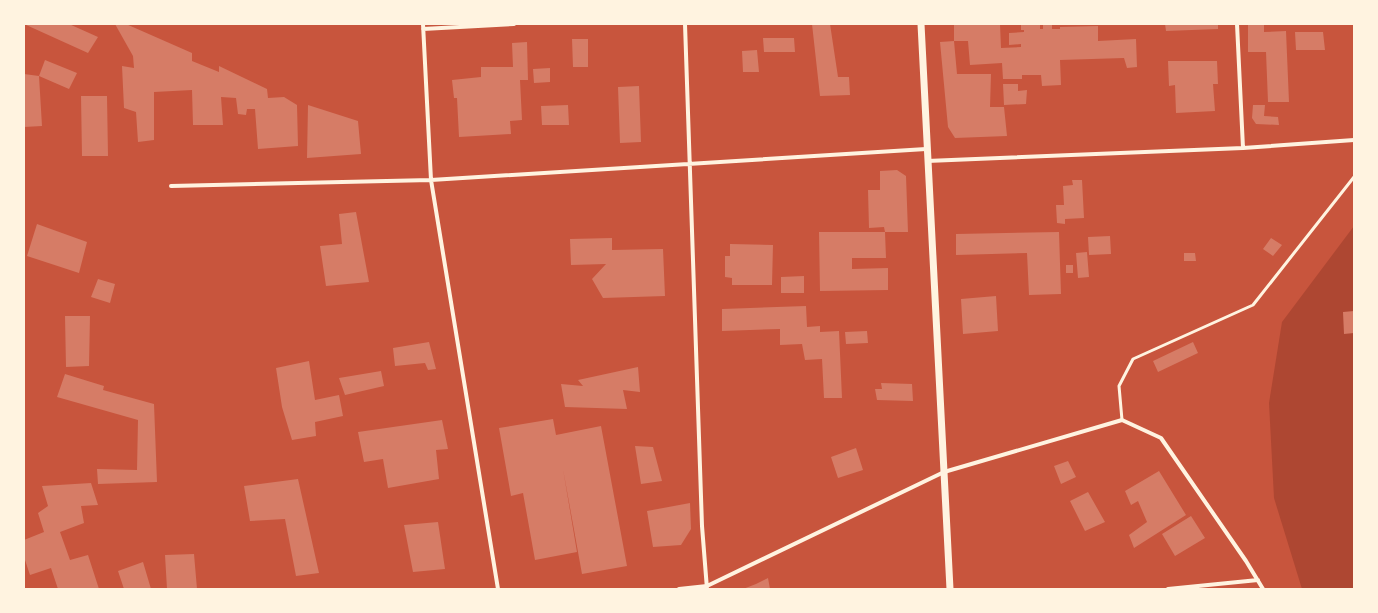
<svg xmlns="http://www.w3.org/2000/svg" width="1378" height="613" font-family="'Noto Serif',serif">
<rect width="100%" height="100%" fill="#c8553d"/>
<!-- green -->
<path fill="#ae4732" d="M1354,226V589H1302L1274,498L1269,403L1282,322Z"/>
<!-- building -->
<path fill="#d67c66" d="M24,24H69L98,37L88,53Z
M115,24H126L192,53V61L219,72V66L267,89L268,98L284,97L297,105L298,146L258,149L255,109H247L246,115L238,114L236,98L221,97L223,125H193L192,90L154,92V140L138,142L136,112L124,108L122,66L134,68L133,56Z
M812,24H830L838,77H849L850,95L820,96Z
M954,24H1000L1001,48L1021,47V44L1009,45V33L1024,32V30H1021V24H1040V29H1043V24H1052V29H1060V27L1098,26V41L1136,39L1137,67L1127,68L1124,58L1060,60L1061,85L1042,86L1041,75H1022V79H1003L1002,63L970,65L968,41H954Z
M1165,24H1218V29L1166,31Z
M1248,24H1264V32L1286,31L1289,102H1268L1266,52H1248Z
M1295,32H1323L1325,50H1296Z
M763,38H794L795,52H764Z
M572,39H588V67H573Z
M954,41L957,74H991L990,107H1004L1007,136L955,138L948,127L940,42Z
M527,42L528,80H520L522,120L510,121L511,134L459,137L457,98H454L452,80L481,77V67H513L512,43Z
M757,50L759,72H743L742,51Z
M45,60L77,73L69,89L39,76Z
M1168,61H1217L1218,84H1213L1215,111L1176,113L1175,85L1169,86Z
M550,68V82L534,83L533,69Z
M24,74L39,76L42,126L24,127Z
M1003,84H1018V91L1027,90L1026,104L1004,105Z
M639,86L641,142L620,143L618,87Z
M81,96H107L108,156H82Z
M308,105L358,121L361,154L307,158Z
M568,105L569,125H542L541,106Z
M1253,105H1265L1264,116L1278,117L1279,125L1256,124L1252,118Z
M897,170L906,176L908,232H885L884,227L869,228L868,190H880V171Z
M1072,180H1082L1084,218L1065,219V224L1057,223L1056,205H1064L1063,186L1073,185Z
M356,212L369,282L326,286L320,246L342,244L339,214Z
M37,224L87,242L79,273L27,256Z
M819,232H885L886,258H852V269L888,268V290L820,291Z
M1059,232L1061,294L1029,295L1027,253L956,255V234Z
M1110,236L1111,254L1089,255L1088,237Z
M612,238V250L663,249L665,296L603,298L592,279L606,264L571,265L570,239Z
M1271,238L1282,245L1273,256L1263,249Z
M730,244L773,245L772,285H732V278L725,277V256H730Z
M1087,252L1089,277L1078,278L1076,253Z
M1184,253H1195L1196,261H1184Z
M1066,265H1073V273H1066Z
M804,276V293H781V277Z
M98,279L115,284L110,303L91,297Z
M996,296L998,331L963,334L961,299Z
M806,306L807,327L820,326V332L839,331L842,398H824L822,359L805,360L802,344L780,345V329L722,331V309Z
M1354,311V333L1344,334L1343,312Z
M65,316H90L89,366L66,367Z
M867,331L868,343L846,344L845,332Z
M429,342L436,369L428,370L425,363L395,366L393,348Z
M1193,342L1198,353L1158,372L1153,361Z
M309,361L315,400L339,395L343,416L315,422L316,436L292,440L282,407L276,368Z
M638,367L640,392L623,390L627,409L565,407L561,384L583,386L578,380Z
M381,371L384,386L345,395L339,378Z
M65,374L104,386L103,390L154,404L157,482L98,484L97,469L137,470L138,420L57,397Z
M881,383L912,384L913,401L877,400L875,389H882Z
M553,419L556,435L601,426L627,566L582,574L563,469L577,552L535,560L523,493L511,496L499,428Z
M442,420L448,449L436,450L439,479L388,488L383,459L364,462L358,432Z
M635,446L653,447L662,481L641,484Z
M856,448L863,470L838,478L831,457Z
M1068,461L1076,477L1061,484L1054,466Z
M1159,471L1186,515L1134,548L1129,535L1147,522L1138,501L1131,505L1125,491Z
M298,479L319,573L296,576L285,519L250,521L244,486Z
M91,483L98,505L81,506L84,523L60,532L70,560L88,555L99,589H58L51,568L30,575L24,557V540L44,532L38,513L48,506L42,486Z
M1088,492L1105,522L1085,531L1070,501Z
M690,503L691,529L681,545L653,547L647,511Z
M1191,516L1205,538L1175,556L1162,534Z
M438,522L445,569L413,572L404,525Z
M194,554L197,589H167L165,555Z
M143,562L151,589H124L118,571Z
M768,578L770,589H743L756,584Z"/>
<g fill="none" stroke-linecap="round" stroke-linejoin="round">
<!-- service -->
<path stroke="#fff3e0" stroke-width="3" d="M1122,420L1119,386L1133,359L1253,305L1354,177"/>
<!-- minor -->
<path stroke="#fff3e0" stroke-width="4" d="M423,24L431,180L498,589
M685,24L702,526L707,589
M1237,24L1243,148
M423,29L514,24
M927,161L1243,148L1354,140
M171,186L431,180L926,149
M679,589L707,586L944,472L1122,420L1161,438L1246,561L1263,589
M1168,589L1258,580"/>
<!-- tertiary -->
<path stroke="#fff3e0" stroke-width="7" d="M921,24L950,589"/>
</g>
<!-- border -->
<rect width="1378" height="613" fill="none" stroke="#fff3e0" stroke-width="50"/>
</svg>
